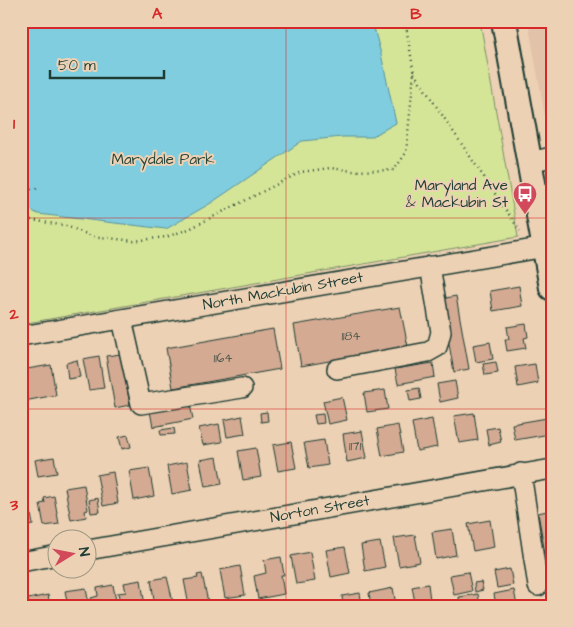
<svg xmlns="http://www.w3.org/2000/svg" width="573" height="627" font-family="'Architects Daughter',sans-serif">
<rect width="100%" height="100%" fill="#edd1b4"/>
<filter id="ink" filterUnits="userSpaceOnUse"><feTurbulence type="fractalNoise" baseFrequency=".02" numOctaves="2"/><feDisplacementMap in="SourceGraphic" scale="10" xChannelSelector="R" yChannelSelector="G"/><feConvolveMatrix kernelMatrix="1 2 1 2 8 2 1 2 1" color-interpolation-filters="sRGB"/></filter>
<g filter="url(#ink)">
<!-- built -->
<path fill="#e2c2a8" d="M528,21H552V155Z"/>
<!-- green -->
<path fill="#d5e598" stroke="#7a9166" d="M21,21H480L518,237L21,324Z"/>
<!-- water -->
<path fill="#80cddf" stroke="#59939b" d="M21,21H372L381,54L396,123L371,137H342L302,141L211,203L166,229L38,214L21,205Z"/>
<!-- building -->
<path fill="#d4aa93" stroke="#1f3d34" d="M519,286L522,306L493,311L490,291Z
M456,296L469,369L454,372L441,299Z
M400,307L408,347L301,366L294,325Z
M526,324L528,337L524,338L526,348L507,351L505,339H509L507,327Z
M273,329L280,369L173,388L166,348Z
M490,342L493,359L476,362L473,345Z
M121,354L130,405L115,408L106,356Z
M99,356L104,388L89,390L83,359Z
M77,360L80,377L68,379L66,363Z
M496,362L498,373L485,375L483,364Z
M433,363L435,377L398,384L395,369Z
M535,364L538,383L518,387L515,367Z
M51,365L56,395L24,401L21,387V370Z
M455,381L458,398L440,402L437,384Z
M419,388L421,399L410,401L408,390Z
M385,390L388,409L367,412L364,393Z
M342,397L347,420L328,424L323,401Z
M190,404L193,419L153,427L150,411Z
M267,412L268,421L261,422L260,413Z
M474,413L478,440L459,443L454,416Z
M323,414L324,423L316,424L314,415Z
M242,416L245,434L227,437L224,420Z
M547,418L550,434L515,440L512,424Z
M432,419L437,447L417,451L412,423Z
M219,424L222,442L203,445L199,428Z
M398,425L403,452L382,456L377,429Z
M498,427L501,442L489,445L486,429Z
M174,428L175,434L161,435L160,430Z
M362,431L367,458L347,462L343,434Z
M128,435L131,447L122,449L119,437Z
M324,440L328,465L309,468L304,443Z
M291,442L296,468L278,471L273,445Z
M256,448L261,477L243,480L238,451Z
M54,457L57,473L38,476L35,460Z
M217,457L222,484L205,487L200,460Z
M187,462L192,490L172,494L167,466Z
M149,468L154,496L134,500L129,471Z
M113,472L118,503L103,506L97,475Z
M84,485L88,510L85,511L86,517L71,520L65,488Z
M54,496L59,524L44,526L40,504L45,503L44,498Z
M28,497L33,525L21,527V498Z
M98,498L100,512L91,513L89,500Z
M552,510V564L547,565L538,513Z
M490,520L494,547L473,551L468,524Z
M452,529L456,555L436,559L432,532Z
M415,535L420,562L399,566L394,538Z
M380,542L385,567L365,571L361,545Z
M345,547L350,573L331,577L326,550Z
M310,552L315,581L296,584L291,556Z
M281,557L284,575H281L284,594L258,599L254,576L266,573L264,560Z
M240,566L245,595L225,598L220,570Z
M510,569L513,585L497,588L494,572Z
M468,572L472,591L454,595L450,575Z
M202,574L208,602L189,606L184,580L198,578L197,575Z
M167,577L174,606H155L151,580Z
M141,580L145,606H121L118,593L126,592L124,583Z
M481,582L483,590L475,592L474,583Z
M428,584L430,600L415,602L412,587Z
M113,585L117,606H92L91,598L98,596L97,588Z
M86,588L89,606H68L65,591Z
M393,588L396,605L371,606L369,593Z
M514,590L517,606H496L494,594Z
M360,593L362,606H343L342,596Z
M478,594L480,606H460L459,597Z
M48,595L50,606H29L28,599Z"/>
<g fill="none" stroke-linecap="round" stroke-linejoin="round">
<defs>
<path id="minor" d="M529,162L552,157
M122,319L141,404L242,388
M21,336L552,246
M337,369L428,352L437,347L441,332L430,266
M521,473L538,586
M88,550L552,469
M21,562L58,555"/>
<path id="major" d="M504,21L552,288"/>
</defs>
<!-- minor casing -->
<use href="#minor" stroke="#1f3d34" stroke-width="22"/>
<!-- major casing -->
<use href="#major" stroke="#1f3d34" stroke-width="28"/>
<!-- path -->
<path stroke="#1f3d34" stroke-width="2.5" stroke-dasharray="1 4" stroke-linecap="butt" d="M414,73L520,231
M27,189L29,220
M21,190L41,188
M21,221L32,220L66,226L92,236L134,241L166,237L189,229L301,172L330,168L353,171L394,170L406,153L414,73L405,21"/>
<!-- minor -->
<use href="#minor" stroke="#edd1b4" stroke-width="19"/>
<!-- major -->
<use href="#major" stroke="#edd1b4" stroke-width="24"/>
</g>
</g>
<!-- grid -->
<path fill="none" stroke="#d62828" stroke-width="1" stroke-opacity="0.55" d="M286,21V606M21,218H552M21,409H552"/>
<!-- icons -->
<defs>
<symbol id="bus-pin" viewBox="-11 -11 22 30"><path d="M0 17L-7.5 6A9.5 9.5 0 1 1 7.5 6Z" fill="#d1495b" stroke="#edd1b4"/><path d="M-5-6H5V4H4V6H2V4H-2V6H-4V4H-5ZM-3.5-4V0h7V-4ZM-3.5 1.2v1.5H-2V1.2ZM2 1.2v1.5H3.5V1.2Z" fill="#fff"/></symbol>
</defs>
<g fill-rule="evenodd">
<use href="#bus-pin" x="511" y="180" width="28" height="38"/>
</g>
<g text-anchor="middle" dominant-baseline="central" stroke-width="4" stroke-linejoin="round" paint-order="stroke">
<!-- number labels -->
<g font-size="12" fill="#4c584c">
<text x="351" y="336">1184</text>
<text x="223" y="358">1164</text>
<text x="355" y="446">1171</text>
</g>
<!-- park labels -->
<g font-size="15" fill="#284539" stroke="#edd1b4">
<text x="163" y="159">Marydale Park</text>
</g>
<!-- poi labels -->
<g font-size="15" fill="#1f3d34" stroke="#edd1b4" text-anchor="end">
<text x="508" y="185">Maryland Ave<tspan x="508" dy="17">&amp; Mackubin St</tspan></text>
</g>
<!-- street labels -->
<g font-size="15" fill="#1f3d34" stroke="#edd1b4">
<text transform="translate(283 291) rotate(-10)">North Mackubin Street</text>
<text transform="translate(320 509) rotate(-10)">Norton Street</text>
</g>
</g>
<!-- margin -->
<rect width="573" height="627" fill="none" stroke="#edd1b4" stroke-width="55"/>
<!-- north arrow -->
<g transform="translate(72 554) rotate(80)"><circle r="24" fill="#edd1b4" stroke="#9b9681"/>
<path d="M0-4L9 19L0 12L-9 19Z" fill="#d1495b"/>
<text y="-8" font-size="14" font-weight="bold" text-anchor="middle" fill="#1f3d34">N</text>
</g>
<!-- scale -->
<path d="M50 70v8h114v-8" fill="none" stroke="#1f3d34" stroke-width="2.5"/>
<text x="58" y="70" font-size="15" fill="#1f3d34" stroke="#edd1b4" stroke-width="4" paint-order="stroke">50 m</text>
<rect x="28" y="28" width="518" height="572" fill="none" stroke="#d62828" stroke-width="2"/>
<g font-size="16" text-anchor="middle" font-weight="bold" fill="#d62828">
<text x="157" y="19">A</text>
<text x="416" y="19">B</text>
<text x="14" y="129">1</text>
<text x="14" y="319">2</text>
<text x="14" y="510">3</text>
</g>
</svg>
